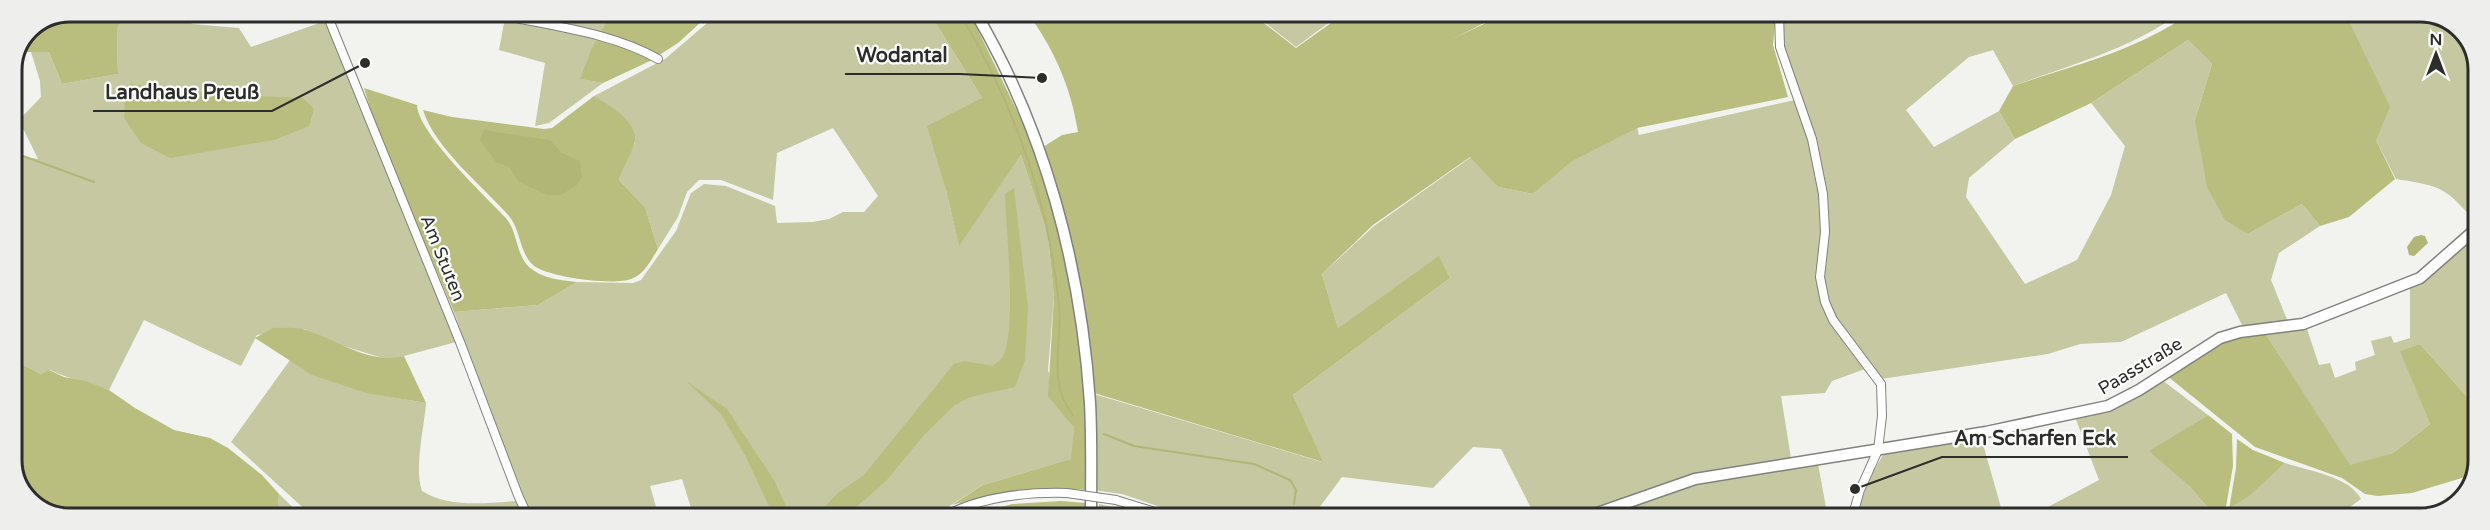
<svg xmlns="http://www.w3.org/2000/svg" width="2490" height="530" font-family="'Varela Round',sans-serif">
<rect width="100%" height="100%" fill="#f2f3ef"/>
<!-- green -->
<path fill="#c5c8a0" d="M125,12H183L192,24L239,28L251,47L325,21L456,342L389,360L337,344L304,329L257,335L241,366L144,320L109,390C89,382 68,379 50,370L41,374L12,359V155L38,159L19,120L41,97L40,81L31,52H49L62,84L118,74L117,30Z
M499,12H612L600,35Z
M720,12H926L932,17L982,98L946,190L959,245L1021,155L1048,235L1054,297L1048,370L1060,410L1074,428L1072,459L983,485L932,517H683L691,508L682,479L650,486L659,517H532L523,501L454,312L538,305L577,282L633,283L641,280L676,231L691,193L704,184L726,186L775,206L777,223L813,222L829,219L843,212H864L878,196L833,128L777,153L773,200L721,180H699L687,192L678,217L658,249L645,207L619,180L622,167L635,143L603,102L594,96L665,59Z
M1253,13H1342L1296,47Z
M1781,13H2180C2131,49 2070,65 2013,86L1993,50L1969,57L1906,110L1934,147L1999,111L2015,139L1969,178L1966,197L2025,284L2077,260L2111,195L2125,146L2091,103L2188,40L2212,64L2195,120L2248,234L2302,204L2320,226L2279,253L2271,280L2288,322L2243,327L2226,293L2121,342L2080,344L2048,354L1881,379L1835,320L1828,301L1822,278L1826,194L1782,47Z
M2338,13H2430L2463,32L2478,64L2476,223C2446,187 2441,186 2396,179L2376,140L2348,20Z
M505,18L597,39L581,79L603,83L549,123L535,126L545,63L499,50Z
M1795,100C1810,142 1823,185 1822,230C1821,254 1814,275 1821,299C1826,317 1854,351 1865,369L1832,381L1825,393L1781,396L1791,458L1691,477L1568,518H1536L1501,449L1473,447L1433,488L1342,477L1319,508L1318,517H1190L1122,494L1093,490L1094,394L1322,462L1293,395L1450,278L1439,257L1338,328L1322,274L1374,226L1471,157L1498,187L1533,194L1572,160L1637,127L1639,135Z
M2477,235V408L2420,344L2401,351L2430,424L2393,453L2350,466L2265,333L2306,326L2319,365L2330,363L2335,378L2356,370L2355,362L2375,355L2371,341L2391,336L2394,343L2410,338V288L2426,279Z
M290,360C332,387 378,395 426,403C424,429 414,468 422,491C449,508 485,503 516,501L525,517L311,515L231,442Z
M2162,380L2208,415L2150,451L2190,487L2215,516L2027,518L2099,480L2075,417L2118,407Z
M1981,437L2004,518H1856L1869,479L1883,455Z
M2285,463C2308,471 2349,476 2361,499L2335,518H2219Z
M1818,464L1828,518H1598L1698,481Z
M279,494L303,517H277Z
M1099,504L1154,517H1098Z"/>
<!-- forest -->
<path fill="#b9be7e" d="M71,12H125L117,30L118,74L62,84L49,52H22L30,29Z
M612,12H712L678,43L650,61L603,83L580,79L592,48Z
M926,12H968L975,24L1031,140L1059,223L1070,270L1086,401L1088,490C1038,485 1000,492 952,505L983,485L1071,459L1074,428L1048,396L1054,297L1048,235L1021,155L959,246L946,190L927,126L982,98L932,17Z
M1027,12L1251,13L1296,48L1345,13H1503L1455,38L1506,13H1776L1773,45L1788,97L1637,128L1572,161L1533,194L1498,187L1470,157L1373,225L1322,274L1338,328L1439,256L1450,278L1293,395L1323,462L1094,393L1043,147L1062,135L1078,132C1071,87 1054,49 1027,12Z
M2190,13H2338L2348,19L2390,107L2376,140L2395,179L2349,217L2320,226L2302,204L2248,234L2225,220L2207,187L2195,120L2212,64L2188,40L2091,103L2015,139L1999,111L2013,86C2074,65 2137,51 2190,13Z
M130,84L214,94L303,98L314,109L309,126L274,140L170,158L141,143L124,118L125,98Z
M364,88L417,105C418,133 485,196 505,217C518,231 515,253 529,267C543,279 560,280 577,282L538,305L454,312L376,128Z
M594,96C609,106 641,122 634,145C630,157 622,167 619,180L645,207L658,249C651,260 644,275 631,279C615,286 546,277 533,265C519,252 521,230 509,216C483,186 435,149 423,110L452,117L544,129L552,128Z
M1014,188L1028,308L1025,360L1015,387L970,397L955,405L925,434L886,481L845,517H815L839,492L864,475L954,364L964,361L993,366C996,363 1001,360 1003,356C1017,329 1006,229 1005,194Z
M273,328C283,328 296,327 306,330C338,340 369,365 404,356L426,403L366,393L312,375L255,338Z
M2265,333L2350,465L2393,453L2430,424L2400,351L2420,344L2477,408L2475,474L2412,493L2378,496L2365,494L2342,478L2255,447L2166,375L2230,338Z
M12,359L41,374L49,370L64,377L86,381L109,390L135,408L174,430L210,438L228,448L262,475L279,494L277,517H60L27,498L12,466Z
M686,381L727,409L774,480L791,517H774L746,457L721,414Z
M2208,415L2232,434L2233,466L2226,507L2215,516L2190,487L2149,451Z
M2237,439L2253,450L2285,463L2250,495L2229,509L2236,468Z
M1061,501L1085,503L1084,517H967L1012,504Z"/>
<!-- water -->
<path fill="#b1b676" d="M484,130L550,140L562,153L580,161L582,176L577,185L561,195H547L518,181L509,167L496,162L480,140Z
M2421,235L2425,236L2428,243L2414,256L2409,255L2407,247L2414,237Z"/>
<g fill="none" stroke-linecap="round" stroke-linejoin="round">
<!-- stream -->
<path stroke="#b1b676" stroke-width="2" d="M959,12C1013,102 1049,201 1059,305C1063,343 1046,383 1073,415
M12,152L94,182
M1104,434L1134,446L1254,464L1290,480L1296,490L1294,504"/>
<defs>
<path id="street" d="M326,12L460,342L518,495L528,517
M488,12C542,25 610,31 658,59
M1779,13L1780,47L1812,139L1823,194L1825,232L1820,277L1825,302L1833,320L1881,384L1882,416L1878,450L1860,490L1852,518
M1116,500L1171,517
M943,517C979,497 1027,492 1067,493"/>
<path id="secondary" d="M975,12C1045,130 1081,267 1090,403C1092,441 1091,479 1091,517
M1583,518L1695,479L1986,432L2108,406L2139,390L2220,338L2240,332L2303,324L2420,278L2477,228"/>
</defs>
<!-- street casing -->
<use href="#street" stroke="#81827e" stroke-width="10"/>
<!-- secondary casing -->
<use href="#secondary" stroke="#81827e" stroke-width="13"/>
<!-- street -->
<use href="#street" stroke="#fff" stroke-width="8"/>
<!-- secondary -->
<use href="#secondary" stroke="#fff" stroke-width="10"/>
<defs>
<path id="street-bridge" d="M1067,493L1116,500"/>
</defs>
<!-- street-bridge casing -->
<use href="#street-bridge" stroke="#81827e" stroke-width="10" stroke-linecap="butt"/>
<!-- street-bridge -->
<use href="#street-bridge" stroke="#fff" stroke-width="8"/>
</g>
<g text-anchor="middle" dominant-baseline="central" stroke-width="4.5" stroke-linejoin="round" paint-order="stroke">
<!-- street labels -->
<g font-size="18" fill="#2d2d2b" stroke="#fffffe">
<text transform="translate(443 258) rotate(68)">Am Stuten</text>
<text transform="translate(2140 366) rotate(-31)">Paasstraße</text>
</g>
</g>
<!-- crop -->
<path d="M0 0H2490V530H0ZM70 22H2420A48 48 0 0 1 2468 70V460A48 48 0 0 1 2420 508H70A48 48 0 0 1 22 460V70A48 48 0 0 1 70 22Z" fill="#eeeeed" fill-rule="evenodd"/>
<path fill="none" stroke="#2d2d2b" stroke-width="3" d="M70 22H2420A48 48 0 0 1 2468 70V460A48 48 0 0 1 2420 508H70A48 48 0 0 1 22 460V70A48 48 0 0 1 70 22Z"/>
<!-- callouts -->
<path fill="none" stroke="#2d2d2b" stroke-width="2" d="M1042 78L960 74H845M365 63L272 111H93M1855 489L1942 457H2128"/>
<g fill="#2d2d2b" stroke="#fffffe" stroke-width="2">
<circle cx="1042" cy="78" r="6"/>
<circle cx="365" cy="63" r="6"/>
<circle cx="1855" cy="489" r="6"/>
</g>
<g font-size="20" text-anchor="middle" font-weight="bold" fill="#2d2d2b" stroke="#fffffe" stroke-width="4.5" stroke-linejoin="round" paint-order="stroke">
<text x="902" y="62">Wodantal</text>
<text x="182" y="99">Landhaus Preuß</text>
<text x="2035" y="445">Am Scharfen Eck</text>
</g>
<!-- north arrow -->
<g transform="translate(2436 54)" stroke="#fffffe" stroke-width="4.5" paint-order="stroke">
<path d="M0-4.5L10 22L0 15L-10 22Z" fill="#2d2d2b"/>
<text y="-9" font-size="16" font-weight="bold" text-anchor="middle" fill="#2d2d2b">N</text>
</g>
</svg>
